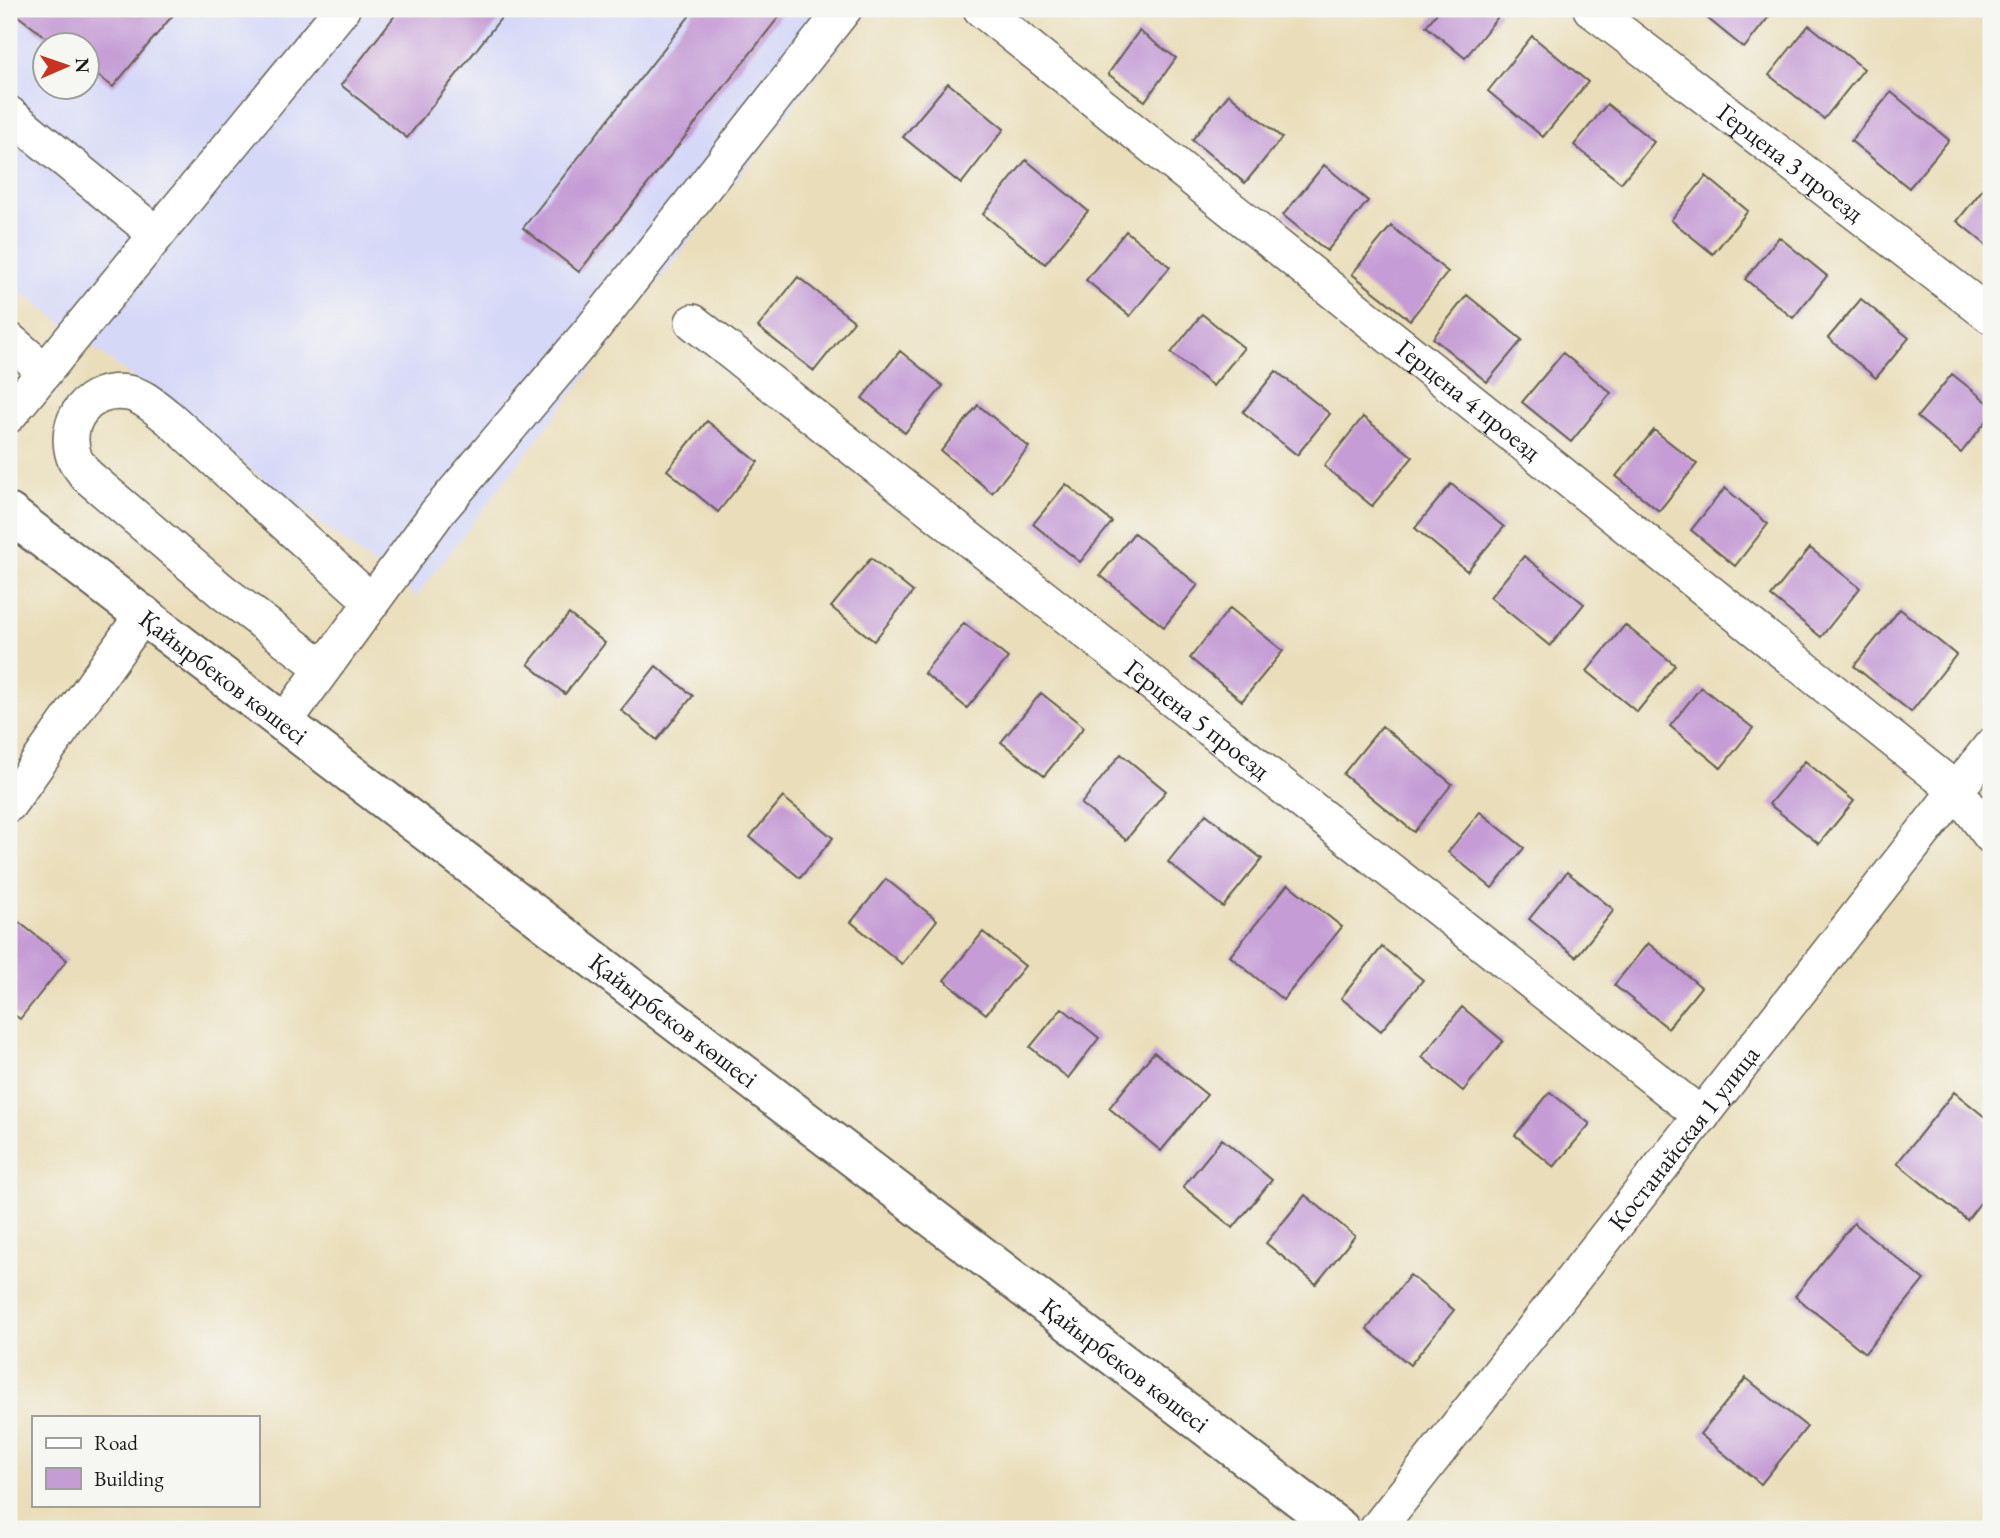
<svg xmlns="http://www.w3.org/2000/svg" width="2000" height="1538" font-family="'EB Garamond',serif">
<rect width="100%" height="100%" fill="#f6f6f2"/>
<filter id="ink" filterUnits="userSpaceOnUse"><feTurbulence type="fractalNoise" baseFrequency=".0143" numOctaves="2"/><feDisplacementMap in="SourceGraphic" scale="14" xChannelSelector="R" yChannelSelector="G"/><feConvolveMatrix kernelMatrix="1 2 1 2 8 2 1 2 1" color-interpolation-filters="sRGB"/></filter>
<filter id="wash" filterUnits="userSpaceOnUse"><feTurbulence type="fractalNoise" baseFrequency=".00686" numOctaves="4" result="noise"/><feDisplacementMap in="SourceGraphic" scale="28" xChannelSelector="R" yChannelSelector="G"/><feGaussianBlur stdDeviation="1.57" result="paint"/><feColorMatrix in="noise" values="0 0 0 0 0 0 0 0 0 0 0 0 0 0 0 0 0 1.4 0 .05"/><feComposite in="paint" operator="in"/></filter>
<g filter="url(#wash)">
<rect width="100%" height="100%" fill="#eadeba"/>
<!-- built -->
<path fill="#d6d8f8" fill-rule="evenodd" d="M9,9H868L416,597L9,282ZM46,46H88V88H46Z"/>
<g id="blocks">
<!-- building -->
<path fill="#c59cd5" d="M9,9H178L113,87L88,68V46H57Z
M400,9H508L407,138L341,85Z
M695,9H785L579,272L523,228Z
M1440,9H1496L1501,13L1465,58L1426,26Z
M1696,9H1775L1744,48Z
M1809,25L1864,69L1824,119L1769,75Z
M1139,31L1176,58L1145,101L1108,74Z
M1532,36L1588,82L1543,137L1488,91Z
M948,83L1004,129L961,184L903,137Z
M1891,92L1949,140L1909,188L1851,141Z
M1229,94L1282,138L1245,183L1192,140Z
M1607,104L1654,142L1621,183L1574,145Z
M1026,160L1088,211L1045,264L983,214Z
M1324,165L1368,201L1327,251L1283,215Z
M1706,176L1748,211L1713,254L1671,220Z
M1987,184L1991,187V249L1957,221Z
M1391,226L1448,272L1410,320L1352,274Z
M1126,231L1170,267L1130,316L1086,280Z
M1779,237L1827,276L1793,318L1745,279Z
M798,277L854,321L814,371L758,327Z
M1467,295L1522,340L1487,382L1433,338Z
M1861,299L1909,338L1876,378L1828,338Z
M1202,314L1244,348L1213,386L1171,353Z
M900,351L943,386L905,433L862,398Z
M1563,353L1611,393L1571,442L1522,402Z
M1276,371L1330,414L1297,455L1243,412Z
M1952,374L1991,405V415L1961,453L1917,417Z
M978,405L1029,447L992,493L941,451Z
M1363,417L1413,457L1372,506L1324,466Z
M707,421L758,462L718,512L667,470Z
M1654,430L1697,464L1659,511L1616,476Z
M1066,484L1112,522L1080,562L1033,524Z
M1451,484L1504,527L1467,571L1415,528Z
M1725,488L1768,524L1735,566L1691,530Z
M1134,533L1198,585L1164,627L1100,575Z
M1810,548L1860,588L1821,637L1771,596Z
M1524,556L1584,604L1550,646L1490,597Z
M871,558L913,592L874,641L831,607Z
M1230,608L1283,651L1242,701L1190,658Z
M1900,609L1956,655L1911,712L1854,666Z
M569,614L605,643L565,694L528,664Z
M964,623L1008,658L967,708L924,673Z
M1625,625L1675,665L1637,712L1587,671Z
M656,666L693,696L657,740L621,710Z
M1701,687L1753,728L1721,768L1670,726Z
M1041,693L1084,727L1044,776L1001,742Z
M1382,726L1452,784L1414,832L1343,774Z
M1121,754L1166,791L1126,840L1081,804Z
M1805,761L1854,801L1819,844L1769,804Z
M783,797L833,838L800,878L750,837Z
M1480,812L1524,848L1492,888L1448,852Z
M1206,814L1262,859L1223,907L1168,862Z
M1567,872L1614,910L1576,957L1529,919Z
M886,879L937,920L902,964L851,922Z
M1288,884L1342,927L1283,1000L1230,956Z
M10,915L67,960L20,1019L9,1011Z
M983,932L1025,966L986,1014L944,980Z
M1648,943L1701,987L1668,1028L1614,985Z
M1382,947L1423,980L1381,1031L1341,998Z
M1462,1007L1503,1041L1463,1091L1422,1057Z
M1062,1008L1099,1038L1068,1078L1030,1047Z
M1154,1052L1207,1095L1161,1151L1109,1108Z
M1550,1092L1590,1124L1554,1167L1515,1135Z
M1954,1092L1991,1122V1189L1967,1220L1897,1163Z
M1222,1139L1272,1180L1233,1228L1183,1187Z
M1305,1195L1355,1236L1316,1284L1266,1243Z
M1854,1223L1924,1280L1865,1353L1795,1296Z
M1410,1275L1454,1310L1410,1365L1367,1329Z
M1746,1378L1807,1427L1761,1484L1700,1434Z"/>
</g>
</g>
<g filter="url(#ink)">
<use href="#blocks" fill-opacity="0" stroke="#646053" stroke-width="2"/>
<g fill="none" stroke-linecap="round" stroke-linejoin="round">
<defs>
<g id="minor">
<path id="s1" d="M981,9L1956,790L1991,836"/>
<path id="s2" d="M1591,9L1991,316"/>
<path d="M9,114L156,234"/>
<path id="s3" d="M693,322L1702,1116"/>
<path d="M9,340L45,371"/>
<path d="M9,415L342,9"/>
<path d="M322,667L223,592L86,475C83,470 76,463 74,457C62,420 89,387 128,393C143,395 157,409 169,418L371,601"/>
<path d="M285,721L437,513L593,328L844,9"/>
<path d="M9,804L144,613"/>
<path id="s4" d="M1377,1529L1991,746"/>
</g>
<g id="major">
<path id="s5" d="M9,513L1340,1529"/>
</g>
</defs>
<!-- minor casing -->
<use href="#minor" stroke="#646053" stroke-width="38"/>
<!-- major casing -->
<use href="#major" stroke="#646053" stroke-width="42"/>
<!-- minor -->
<use href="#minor" stroke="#fff" stroke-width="35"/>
<!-- major -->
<use href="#major" stroke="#fff" stroke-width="38"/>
</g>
</g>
<g text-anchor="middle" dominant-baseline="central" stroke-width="7" stroke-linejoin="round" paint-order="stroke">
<!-- street labels -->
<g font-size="26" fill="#1c1c1c" stroke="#f6f6f2">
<text stroke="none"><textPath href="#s2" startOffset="252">Герцена 3 проезд</textPath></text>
<text stroke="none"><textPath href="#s1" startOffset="625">Герцена 4 проезд</textPath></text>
<text stroke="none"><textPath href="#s5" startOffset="270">Қайырбеков көшесі</textPath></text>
<text stroke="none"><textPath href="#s3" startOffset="642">Герцена 5 проезд</textPath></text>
<text stroke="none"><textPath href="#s5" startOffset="836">Қайырбеков көшесі</textPath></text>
<text stroke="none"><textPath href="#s4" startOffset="497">Костанайская 1 улица</textPath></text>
<text stroke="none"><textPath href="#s5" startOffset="1404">Қайырбеков көшесі</textPath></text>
</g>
</g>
<!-- margin -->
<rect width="2000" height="1538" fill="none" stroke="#f6f6f2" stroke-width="35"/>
<!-- legend -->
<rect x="32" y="1416" width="228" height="91" fill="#f6f6f2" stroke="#9f9f9c" stroke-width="2"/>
<rect x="46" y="1438" width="35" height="10" fill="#ffffff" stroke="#9f9f9c" stroke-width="2"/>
<text x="94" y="1450" font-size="21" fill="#1c1c1c">Road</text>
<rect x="46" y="1468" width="35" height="21" fill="#c59cd5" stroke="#9f9f9c" stroke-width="2"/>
<text x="94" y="1486" font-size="21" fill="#1c1c1c">Building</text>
<!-- north arrow -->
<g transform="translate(66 66) rotate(88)"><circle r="33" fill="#f6f6f2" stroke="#9f9f9c" stroke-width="2"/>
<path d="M0-5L12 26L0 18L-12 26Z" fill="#c8321e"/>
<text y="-10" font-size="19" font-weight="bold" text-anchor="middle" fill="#1c1c1c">N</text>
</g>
</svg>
